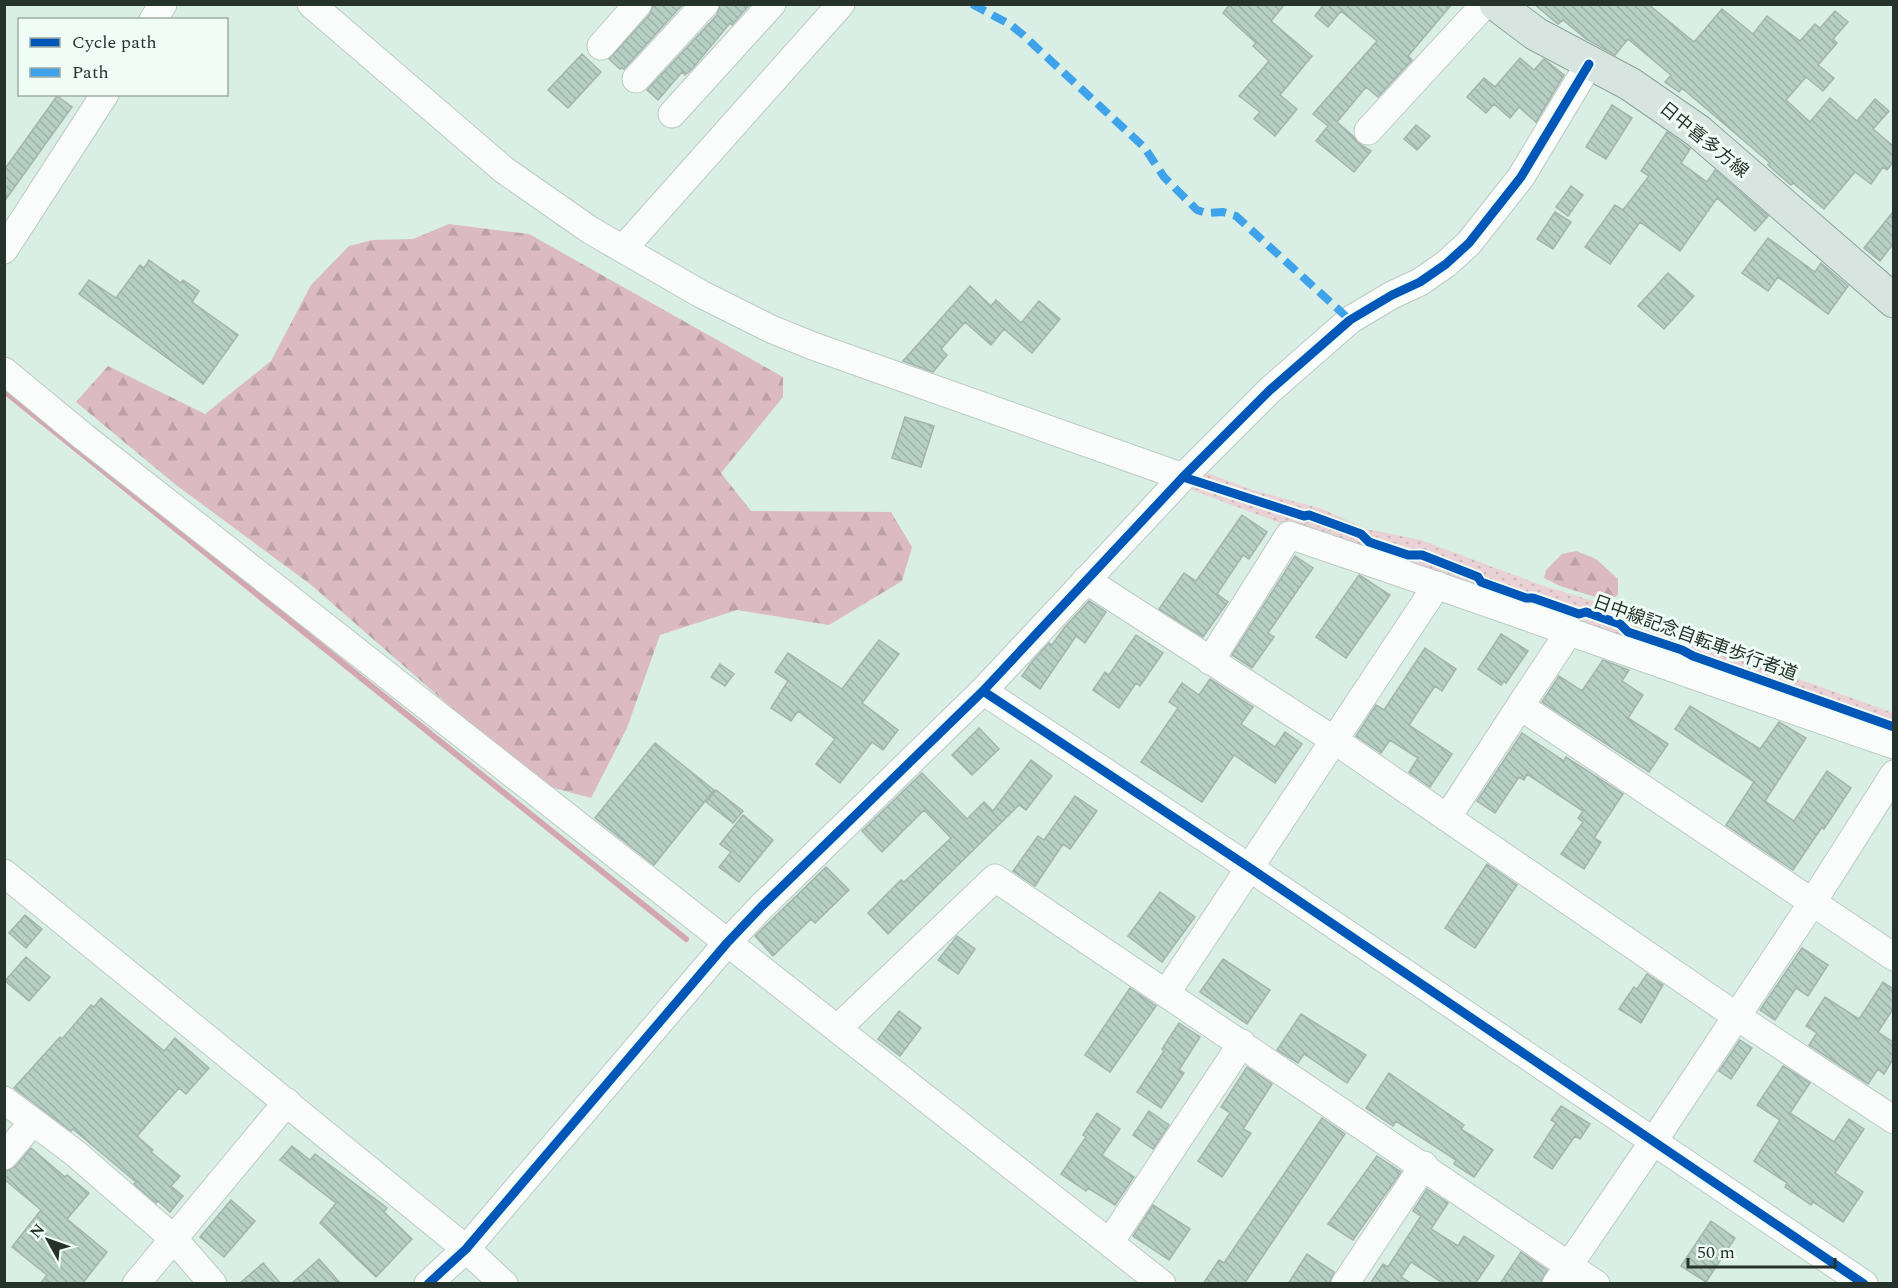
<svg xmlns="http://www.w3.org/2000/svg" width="1898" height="1288" font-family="Spectral,'Noto Sans JP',serif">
<defs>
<pattern id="forest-firs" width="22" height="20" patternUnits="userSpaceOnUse" patternTransform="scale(1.5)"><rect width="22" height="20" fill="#dbbbc1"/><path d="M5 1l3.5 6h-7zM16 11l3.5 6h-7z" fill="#bca1a6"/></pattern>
<pattern id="park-dots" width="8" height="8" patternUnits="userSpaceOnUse" patternTransform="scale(1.5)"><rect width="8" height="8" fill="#ead1d5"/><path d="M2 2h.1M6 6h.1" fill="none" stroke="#c9b4b7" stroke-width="1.8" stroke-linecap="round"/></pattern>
<pattern id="garden-furrows" width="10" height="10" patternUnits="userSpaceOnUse" patternTransform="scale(1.5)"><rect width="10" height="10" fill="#ead1d5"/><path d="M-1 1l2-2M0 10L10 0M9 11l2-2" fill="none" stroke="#c9b4b7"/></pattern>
<pattern id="building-back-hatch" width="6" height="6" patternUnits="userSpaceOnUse" patternTransform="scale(1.5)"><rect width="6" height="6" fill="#b7d0c5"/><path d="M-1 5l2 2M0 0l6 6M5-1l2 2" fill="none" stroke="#9db3a9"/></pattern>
</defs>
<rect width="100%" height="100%" fill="#d9eee4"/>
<!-- forest -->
<path fill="url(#forest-firs)" d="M449,224L529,234L783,377V397L721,473L751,511L891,512L912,547L902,581L829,625L737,610L660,635L627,728L591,798L539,784L310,584L176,485L76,402L108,366L205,414L271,361L311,285L349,246L372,240L413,239Z
M1576,551L1596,559L1618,579V595L1608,601L1560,586L1544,578L1546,570L1562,554Z"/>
<!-- park -->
<path fill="url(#park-dots)" d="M1198,470L1253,490L1322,509L1366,529L1421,540L1541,585L1672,625L1771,669L1893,713V738L1291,527L1181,486Z"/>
<!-- garden -->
<path fill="url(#garden-furrows)" d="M1308,518L1354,534L1352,539L1306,523Z"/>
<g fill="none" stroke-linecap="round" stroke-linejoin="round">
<!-- stream -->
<path stroke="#d4a6b0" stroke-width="6" d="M4,391L686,939"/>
</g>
<!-- building -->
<path fill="url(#building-back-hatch)" stroke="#a4b4ac" stroke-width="1.5" d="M653,4H683L624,69L622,68L620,69L609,59L650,14Z
M720,4H750L732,25L730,23L692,69L685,75L682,72L658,100L647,90L717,15Z
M1230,4H1285L1271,21L1312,56L1280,95L1297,109L1275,136L1254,119L1260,112L1239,96L1269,61L1253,46L1256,43L1223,13Z
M1324,4H1452L1408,56L1412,60L1378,97L1366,87L1337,122L1353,136L1358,143L1371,151L1354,172L1316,141L1328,126L1313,114L1377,41L1341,11L1328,27L1315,16Z
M1534,4H1648L1694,42L1722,9L1753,34L1767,16L1800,41L1815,24L1820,28L1835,11L1848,22L1833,39L1837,43L1818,65L1834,78L1823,91L1806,77L1786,100L1810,122L1830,98L1857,121L1875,99L1889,111L1873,129L1893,146V162L1887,170L1883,167L1871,184L1855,172L1824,209L1793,183L1791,185L1768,165L1770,163L1682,88L1679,92L1665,82L1671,75L1628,39L1615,55L1586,39L1563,20L1558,24Z
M582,54L601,72L568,108L548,90Z
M1520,58L1534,70L1544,59L1564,75L1536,122L1519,107L1510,118L1494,104L1486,113L1467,97L1484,78L1495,87Z
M57,96L72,107L4,202V170Z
M1612,105L1632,118L1606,159L1586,147Z
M1416,125L1430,136L1417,150L1404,139Z
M1667,132L1690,149L1681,163L1707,182L1715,170L1768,216L1755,231L1717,198L1680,251L1640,222L1610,264L1585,247L1615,205L1623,210L1649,176L1641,171Z
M1571,186L1583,195L1568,216L1556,207Z
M1555,212L1571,222L1553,249L1537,239Z
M1893,212V244L1880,261L1864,248Z
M1768,238L1815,272L1821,263L1848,286L1828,314L1778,277L1768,291L1742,273Z
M149,260L181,283L183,280L199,291L192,302L238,335L203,384L79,294L89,280L116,298L140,265L144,268Z
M1668,273L1694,296L1664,329L1638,306Z
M970,286L991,306L996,300L1021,323L1039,301L1060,319L1032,353L1004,329L991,345L965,322L941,349L947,355L933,372L903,361Z
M905,417L934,426L921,467L892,458Z
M1242,515L1267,532L1249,559L1243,555L1217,594L1228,602L1203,637L1159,609L1184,573L1196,581Z
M1295,556L1313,568L1268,633L1274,637L1252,668L1232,655Z
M1359,575L1390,595L1346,658L1316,637Z
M1089,601L1106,612L1085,643L1076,636L1040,689L1022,676L1031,663L1049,643L1052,645L1064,628Z
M1501,634L1528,651L1506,683L1504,681L1501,685L1478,669Z
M1136,635L1163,653L1140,686L1136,683L1119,708L1093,690L1105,672L1109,675Z
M879,640L899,654L862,703L898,730L883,750L872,742L840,783L816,764L835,739L798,711L791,721L771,708L788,681L775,672L788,653L842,689Z
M1425,648L1456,669L1442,691L1435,686L1409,725L1452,754L1430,787L1409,772L1418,758L1390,740L1381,753L1356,736L1376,705L1384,710Z
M1603,660L1629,670L1622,681L1643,695L1628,718L1668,744L1649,772L1542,702L1559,676L1582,691Z
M720,664L734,674L725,686L711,677Z
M1210,679L1253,707L1241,724L1275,747L1285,732L1302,744L1275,783L1234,755L1202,802L1141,762L1178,708L1169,702L1182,683L1199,695Z
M1690,706L1760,749L1779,722L1806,738L1765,801L1794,821L1827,771L1851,788L1824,829L1822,827L1793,870L1726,825L1754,782L1675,729Z
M979,728L999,749L972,775L952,755Z
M1522,733L1564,761L1566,757L1623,794L1594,838L1601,842L1584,869L1561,854L1583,822L1578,818L1583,811L1527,774L1524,780L1519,777L1495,813L1477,801Z
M655,743L714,790L654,865L595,818Z
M1031,760L1052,776L1026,810L1019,805L888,934L868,913L901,880L904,882L951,838L924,810L882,852L862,831L922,773L967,819L984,802L993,811Z
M716,790L743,811L733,823L706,802Z
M1075,796L1097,811L1070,849L1063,844L1035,886L1013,871L1038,836L1044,840Z
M743,815L773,840L739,882L719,867L731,852L720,844Z
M1487,864L1517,885L1475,948L1445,928Z
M826,867L849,890L815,923L811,919L773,956L755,936Z
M1160,892L1195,917L1162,962L1128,936Z
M25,915L42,929L26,948L9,933Z
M957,936L975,949L958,974L938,960Z
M1802,948L1828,965L1808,996L1796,988L1775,1020L1760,1010Z
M26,957L50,977L29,1001L5,981Z
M1223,959L1270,990L1247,1024L1200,992Z
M1647,974L1663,985L1641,1023L1619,1009L1634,987L1637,989Z
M1883,982L1893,989V1009L1878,1032L1893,1042V1059L1884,1074L1878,1069L1868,1084L1809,1045L1817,1033L1806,1026L1825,997L1859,1019Z
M1130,988L1156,1006L1110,1072L1085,1055Z
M101,998L164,1051L175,1038L209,1068L186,1094L179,1088L137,1136L153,1150L151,1152L180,1176L171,1186L183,1196L170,1212L158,1201L156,1203L134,1184L136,1182L73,1129L71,1131L14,1088L60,1037L62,1039L91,1005L94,1007Z
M899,1011L921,1028L900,1056L878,1039Z
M1301,1014L1366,1055L1347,1083L1304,1054L1298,1063L1277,1050Z
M1179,1023L1200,1037L1179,1070L1184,1073L1161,1108L1137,1092L1164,1051L1162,1049Z
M1740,1040L1752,1048L1731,1079L1719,1071Z
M1783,1066L1810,1083L1790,1113L1834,1142L1849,1119L1864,1129L1835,1173L1863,1192L1843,1222L1813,1202L1811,1205L1785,1187L1787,1183L1754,1161L1780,1120L1757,1105Z
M1247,1067L1272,1084L1243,1129L1251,1133L1222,1177L1198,1161L1230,1113L1221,1107Z
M1389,1073L1464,1125L1461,1129L1493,1150L1474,1177L1454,1164L1456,1160L1396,1121L1393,1126L1366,1108Z
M1561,1106L1590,1124L1580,1139L1575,1136L1552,1169L1534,1157L1556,1123L1551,1120Z
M1149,1111L1169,1125L1153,1149L1133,1135Z
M1097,1113L1120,1129L1102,1155L1134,1177L1115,1205L1088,1188L1086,1191L1061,1174L1086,1137L1083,1135Z
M1322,1118L1345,1134L1244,1284H1203L1219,1260L1224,1263Z
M292,1146L310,1160L315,1154L387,1208L384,1212L412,1239L376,1277L320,1223L336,1203L280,1160Z
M31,1148L65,1177L67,1175L89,1193L67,1219L107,1252L82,1284H40L47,1275L12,1247L41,1210L4,1179L6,1171L16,1166Z
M1377,1156L1401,1172L1353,1240L1328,1224Z
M1427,1189L1448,1203L1431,1229L1458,1246L1464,1236L1494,1256L1475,1284H1444L1411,1262L1401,1277L1412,1284H1370L1383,1264L1388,1267L1421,1216L1413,1211Z
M231,1200L255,1221L224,1257L200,1237Z
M1153,1205L1190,1229L1169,1260L1133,1236Z
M1711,1221L1735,1238L1706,1282L1681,1266Z
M1521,1252L1547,1270L1540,1284H1500Z
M1307,1254L1334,1272L1329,1284H1288Z
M319,1259L341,1284H291Z
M263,1263L281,1284H239Z"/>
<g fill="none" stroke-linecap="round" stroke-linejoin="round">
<defs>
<path id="minor" d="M311,4L504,170L590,230L701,294L771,329L813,346L1183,477
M153,20L163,4
M601,46L638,4
M636,79L705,4
M672,114L772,4
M1368,131L1485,4
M623,249L841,4
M4,250L105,94
M4,371L84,437L1162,1284
M1086,580L1334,740L1736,1016L1894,1120
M1210,661L1289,535C1492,603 1692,676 1894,745
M983,691L1250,868L1864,1284
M1520,706L1569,632
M1447,818L1520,706L1894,957
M4,873L466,1249L504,1284
M1167,992L1437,585
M838,1028L995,878L1596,1284
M4,1100L75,1153L174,1239L213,1284
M4,1156L33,1122
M1110,1242L1242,1043
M136,1284L287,1102
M428,1284L466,1249L727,943L761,907L983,691L1183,477L1270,390L1350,320L1392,295L1420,282L1446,264L1469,243L1521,177L1589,64
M1345,1284L1424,1165
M1556,1284L1653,1142L1812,903L1894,774"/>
<path id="major" d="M1496,4L1536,34L1630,84L1698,131L1894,301"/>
</defs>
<!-- minor casing -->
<use href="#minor" stroke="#bbcbc3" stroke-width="29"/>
<!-- major casing -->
<use href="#major" stroke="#89a59a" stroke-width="35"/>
<!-- minor -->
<use href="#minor" stroke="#f9fcfb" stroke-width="27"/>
<!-- major -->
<use href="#major" stroke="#d7e4df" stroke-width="33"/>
<!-- quiet -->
<path stroke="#3ea3eb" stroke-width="8" stroke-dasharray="15 8" stroke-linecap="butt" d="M972,4L1011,25L1022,34L1144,147L1164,177L1197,210L1206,213L1223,212L1236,216L1350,320"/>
<defs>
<path id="cycleway" d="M1183,477L1304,516L1309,515L1361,534L1369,542L1408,555H1422L1478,577L1481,582L1526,598H1533L1579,614L1586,612L1620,624L1628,632L1682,650L1693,656L1894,727
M983,691L1250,868L1864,1284
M428,1284L466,1249L727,943L761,907L983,691L1183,477L1270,390L1350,320L1392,295L1420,282L1446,264L1469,243L1521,177L1589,64"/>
</defs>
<!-- cycleway casing -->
<use href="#cycleway" stroke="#effdf6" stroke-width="13"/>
<!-- cycleway -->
<use href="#cycleway" stroke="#0057b8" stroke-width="9"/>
</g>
<g text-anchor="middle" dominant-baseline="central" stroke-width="6" stroke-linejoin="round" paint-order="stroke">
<!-- street labels -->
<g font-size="18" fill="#25332c" stroke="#effdf6">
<text transform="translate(1704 140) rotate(39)">日中喜多方線</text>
<text transform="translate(1695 638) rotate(20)">日中線記念自転車歩行者道</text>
</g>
</g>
<!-- border -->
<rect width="1898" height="1288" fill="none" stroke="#25332c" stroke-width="12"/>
<!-- legend -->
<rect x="18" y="18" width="210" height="78" fill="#effdf6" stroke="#9eaca5" stroke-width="1.5"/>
<rect x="30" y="38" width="30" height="9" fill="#0057b8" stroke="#9eaca5" stroke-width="1.5"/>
<text x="72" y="48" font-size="18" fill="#25332c">Cycle path</text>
<rect x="30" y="68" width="30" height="9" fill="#3ea3eb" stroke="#9eaca5" stroke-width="1.5"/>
<text x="72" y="78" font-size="18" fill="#25332c">Path</text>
<!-- north arrow -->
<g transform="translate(48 1240) rotate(310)" stroke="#effdf6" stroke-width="4.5" paint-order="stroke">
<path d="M0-4.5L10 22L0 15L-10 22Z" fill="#25332c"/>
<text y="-9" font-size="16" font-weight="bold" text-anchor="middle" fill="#25332c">N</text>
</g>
<!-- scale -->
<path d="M1688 1258v9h147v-9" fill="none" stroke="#25332c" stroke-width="3"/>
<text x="1697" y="1258" font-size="18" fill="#25332c" stroke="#effdf6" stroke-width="4.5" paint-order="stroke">50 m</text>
</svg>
